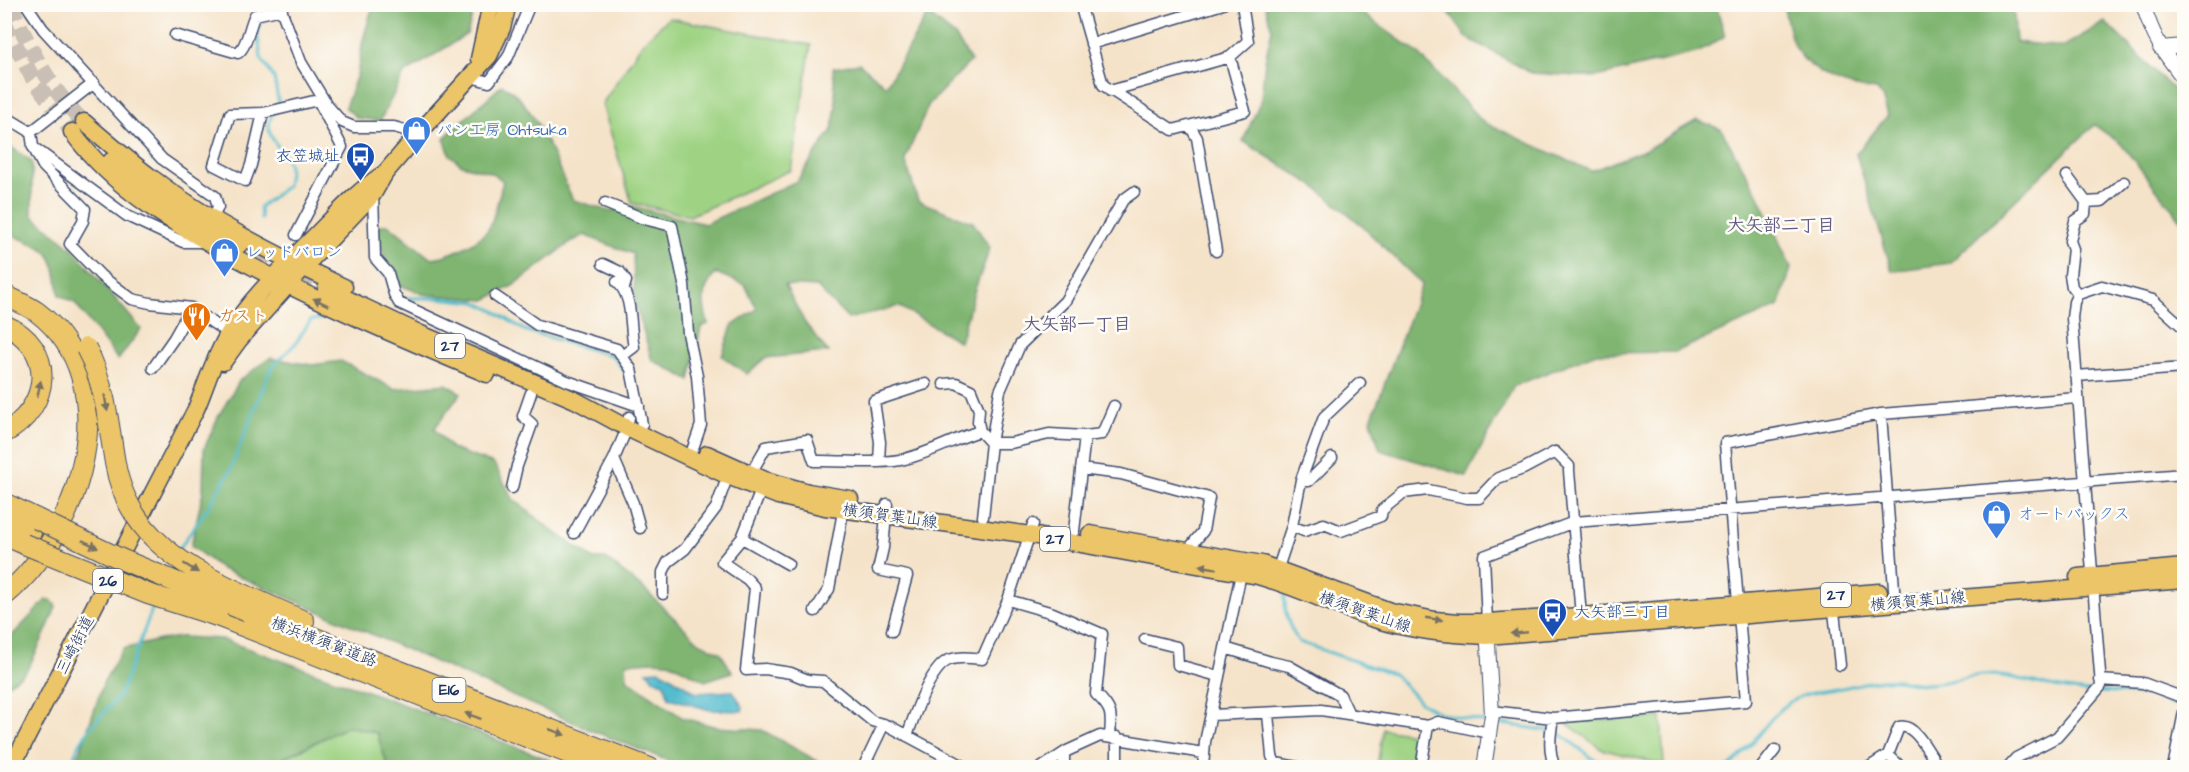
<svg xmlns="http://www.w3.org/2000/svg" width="2189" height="772" font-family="'Architects Daughter','Klee One',sans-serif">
<rect width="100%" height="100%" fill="#fdfcf7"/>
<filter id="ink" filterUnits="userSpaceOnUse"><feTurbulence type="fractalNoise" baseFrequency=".0167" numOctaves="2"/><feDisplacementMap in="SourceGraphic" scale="12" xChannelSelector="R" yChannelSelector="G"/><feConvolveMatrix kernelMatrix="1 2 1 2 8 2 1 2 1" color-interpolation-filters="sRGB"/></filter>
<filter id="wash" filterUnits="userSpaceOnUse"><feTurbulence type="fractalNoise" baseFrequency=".008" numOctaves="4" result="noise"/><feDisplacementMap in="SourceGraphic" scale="24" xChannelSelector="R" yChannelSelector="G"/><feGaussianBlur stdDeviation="1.35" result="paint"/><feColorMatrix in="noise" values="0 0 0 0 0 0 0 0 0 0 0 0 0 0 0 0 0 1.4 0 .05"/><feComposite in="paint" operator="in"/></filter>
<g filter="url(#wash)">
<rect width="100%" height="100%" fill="#f5e3c9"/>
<!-- green -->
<path fill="#9fd383" stroke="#5d8170" stroke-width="1.5" d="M669,18L811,45L791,170L690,216L632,203L602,104L643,42Z
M1661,717L1664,765L1601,749L1565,722Z
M348,726L377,733L388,767L265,768Z
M1383,729L1421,735L1416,767H1377Z"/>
<!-- forest -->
<path fill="#7fb571" stroke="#4d7268" stroke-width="1.5" d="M373,5H475L467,34L404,74L380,121L357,118L345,107L357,75L363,40Z
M1265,5H1351L1419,54L1483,122L1591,171L1647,149L1697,120L1721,129L1759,196L1791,268L1779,306L1675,352L1596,353L1514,386L1466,476L1380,450L1371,420L1422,284L1358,222L1314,186L1243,141L1261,100L1265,61L1272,29Z
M1444,5H1716L1725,36L1699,52L1596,77L1531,73L1466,37Z
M1783,5H2013L2016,42L2063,47L2105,22L2184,100V224L2121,144L2094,125L1950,263L1892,271L1856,154L1888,115L1882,97L1877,90C1847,88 1814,76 1796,49C1789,38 1787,18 1783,5Z
M928,14L955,36L971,61L929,104L905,160L918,201L973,222L990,248L975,289L960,342L899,306L848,319L817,287L785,285L805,323L828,352L765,358L747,374L722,356L732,326L757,309L745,285L716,273C700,292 702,301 708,324L701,327L690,380L652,360L635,303L633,254L584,235L571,242L514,285L485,300L423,294L397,284L373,230L379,225H389L430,258C446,258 482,242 490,226C496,212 499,196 503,181L492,173L462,165L450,155L444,138L502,85C535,100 557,167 573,200L609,211L630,206L705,224L797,181L832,130L836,107L833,68L859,63L886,86Z
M4,142L32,162V215L72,248L141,329L118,360L75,303L59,295C55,246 46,250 5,232Z
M270,358L312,365L341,361L394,389L446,384L461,393L434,429L452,449L494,464L513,499L553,531L594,559H606L644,589L699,642L721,653L732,672L705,681L669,662L651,661L626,663L627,679L683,718L717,727L762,730L828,767H684L593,731L222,569L191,546L203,492L204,449L219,415L240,380Z
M46,600H51L56,606C54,614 30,668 25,672C19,678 11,682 5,686V643Z
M181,637L221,639L378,695L569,767H388L377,733L348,726L265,767H75L104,681L123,649L160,640Z"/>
<!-- water -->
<path fill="#52bcce" stroke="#367696" stroke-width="1.5" d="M660,670L697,693L733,691L743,707L742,711L710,710L669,698L664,683L653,679L647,671Z"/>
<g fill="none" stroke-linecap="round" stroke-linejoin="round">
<!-- stream -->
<path stroke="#52bcce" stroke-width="3" d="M184,4L190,8L205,4
M260,18L258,37L261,58L274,78L279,105
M261,219L260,207L287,186C287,180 290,172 289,166C286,148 259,138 273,113
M400,298H437L476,302L493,310L524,330L613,356L626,373L628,379
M311,320L323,319
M179,549L209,506L230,471L271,368L295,344L311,320
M1285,595C1284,614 1288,625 1299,642L1395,675L1420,702L1432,709L1443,714L1486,722
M2101,692L2149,695L2184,708
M1496,723L1558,732L1596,761L1622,768
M69,768L78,747L89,729L120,695L154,604
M1726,768C1752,751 1764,720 1790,702C1807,691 1828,691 1847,687C1864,683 1879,679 1897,680C1906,681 1915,684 1924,684C1947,685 1969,673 1992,675C2026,677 2056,691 2092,692"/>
</g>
</g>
<g filter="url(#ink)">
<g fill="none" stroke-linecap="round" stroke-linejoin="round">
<!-- primary-tunnel -->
<path stroke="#c9bfb4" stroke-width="16" stroke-dasharray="16 8" stroke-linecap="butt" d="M10,4C29,47 50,90 84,122
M4,22L32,77L72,132
M256,254L326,289"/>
<defs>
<path id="minor" d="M26,4L43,29L162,159L215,196L218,207L213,218
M279,4L301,62L327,105L342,122L354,127H394L418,134
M1080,4L1103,85L1173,130L1245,111L1230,57L1248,41L1242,4
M175,35L238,53C248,45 249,26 255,15L282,9
M1091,44L1223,4
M471,77L489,82L508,57L530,4
M1110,91L1230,57
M263,113L251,165L245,181L214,165L230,114L263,113L318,100L320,95
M4,114L11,120L31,132L33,147L127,216L183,242H206
M1190,126L1197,138L1216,251
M31,132L94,83
M33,147L43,166L85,209L83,221L70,244L101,276L132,299L150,303L191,308L234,337
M2067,176L2086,202L2085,214L2075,221L2070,241L2073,249L2070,275L2072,287L2078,294
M373,194L375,258L388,273L394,294L399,303L567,381L639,406
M2086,202L2102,201L2124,182
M605,203L644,219L672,226L684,284L688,333L697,376L701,425L693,448
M296,235L342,147L318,100
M603,264L620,272L626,281L624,288
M617,282C634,297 629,326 634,347L622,356
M495,296L537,325L617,349L631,369L642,424
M153,368L174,338L191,308
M2076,376L2184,368
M944,384L956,383L971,390L979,410L978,422L980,431L991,443H1011L1049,434L1085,436
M1881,414L1895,602
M629,417L627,428L614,459L633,503L640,528
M879,462L880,442L874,401L926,384
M1081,469L1121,474L1209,498L1203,531L1188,550
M751,473L766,447L807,440L814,461C842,460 872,465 900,460C927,455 953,439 980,431
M1301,480L1309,481L1332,458
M763,485L742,538L722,562L747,579L755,588L746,670L765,669L791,673L808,680L823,681L872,721L889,726L967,768
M512,488L517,466L532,424L523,416L531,393
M887,504L883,548L878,570L907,576L892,631
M983,517L991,443L1000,391L1020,345L1065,301L1123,200L1134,192
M1292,526L1304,531L1324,524L1341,531L1381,516L1382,510L1403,493L1428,490L1467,498H1479L1498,478L1523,469L1555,452L1569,466V471L1581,616
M1074,531L1085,436L1102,434L1114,406
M574,533L614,459
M742,538L788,564
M1278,568L1292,526L1301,480L1324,417L1360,383
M663,594V572L668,562L685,549L716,508L730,470
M1008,600L1053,613L1102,634L1096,694C1112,709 1112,714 1110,736
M1833,603L1840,665
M815,611L829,589L844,506
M1487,622L1484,556L1574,522L2184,474
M1145,639L1177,647L1178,665L1218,676
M1225,648L1271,662L1289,666L1340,695L1349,714
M2100,680L2143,683L2184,698
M1492,711L1553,718L1746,701L1725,443L1881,414L2077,398
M1268,714L1272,756L1277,768
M1211,715L1321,710L1428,726L1438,722L1489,733
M1553,718C1550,735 1548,751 1555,768
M907,736C914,717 930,667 949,660C960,656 971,658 982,659L1008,600L1033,524
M1117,737V768
M1064,753V768
M1888,755L1899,727C1915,722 1930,755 1939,768
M1276,763L1302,768
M863,768L884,724
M1041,768L1067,751L1100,736L1203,753
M1203,768L1205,742L1242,569
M1421,768L1428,726
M1761,768L1775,750
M1868,768L1888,755L1902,768
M2007,768L2016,758L2057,737L2101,686L2072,318L2074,302L2078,294L2102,286L2153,300L2184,328
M2173,768L2184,712"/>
<path id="tertiary" d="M2143,4C2153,38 2163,52 2184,79
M2160,48L2184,46
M1484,768L1492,715L1487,626"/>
<path id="primary" d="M479,59L491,4
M84,122C106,141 128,160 152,178C210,222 278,256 344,287
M72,132C116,192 179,227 242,261C321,304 404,339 487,374
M111,161L177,211L239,245
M326,289L421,334L575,400L627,428L728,476L778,496L825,507L1031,535L1258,576C1298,587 1335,606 1374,619C1411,631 1449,634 1487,636L2184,580
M223,362L239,340L304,267L373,194L385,173L421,131L489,56L502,28L508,4
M707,454L765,480L808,492L850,499
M1090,534L1262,564L1390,611L1435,620L1459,622H1487L1581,616L1879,592
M2078,577L2184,567
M11,768L196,409C207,383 214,357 229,333C251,297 284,267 314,237C337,214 358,190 385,173"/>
<path id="motorway" d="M4,295C15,300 27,305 37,312C129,382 81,534 4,596
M4,325C57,347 51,408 4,433
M4,503L37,519
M4,519L31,533
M4,535L24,544
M252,598L304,621
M248,612L650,768
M217,616L606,768"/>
</defs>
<!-- minor casing -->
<use href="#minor" stroke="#3c4a6e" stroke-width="13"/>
<!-- tertiary casing -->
<use href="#tertiary" stroke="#3c4a6e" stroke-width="16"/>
<!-- primary casing -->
<use href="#primary" stroke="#3c4a6e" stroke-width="19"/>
<!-- motorway casing -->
<use href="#motorway" stroke="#3c4a6e" stroke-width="22"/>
<!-- minor -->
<use href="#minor" stroke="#fff" stroke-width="10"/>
<!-- tertiary -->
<use href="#tertiary" stroke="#fff" stroke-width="14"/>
<!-- primary -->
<use href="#primary" stroke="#ecc569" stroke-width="16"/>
<!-- motorway -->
<use href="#motorway" stroke="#ecc569" stroke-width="20"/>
<defs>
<path id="motorway-bridge" d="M86,348C106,386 108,422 115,463C128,538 189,570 252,598
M37,519L123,560L248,612
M24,544L148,594L217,616"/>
</defs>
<!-- motorway-bridge casing -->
<use href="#motorway-bridge" stroke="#3c4a6e" stroke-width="22" stroke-linecap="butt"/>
<!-- motorway-bridge -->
<use href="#motorway-bridge" stroke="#ecc569" stroke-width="20"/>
</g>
<!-- one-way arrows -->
<defs><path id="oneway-solid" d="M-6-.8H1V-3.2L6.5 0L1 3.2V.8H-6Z" transform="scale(1.5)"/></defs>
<g fill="#797263">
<use href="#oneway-solid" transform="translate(321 302) rotate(-155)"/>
<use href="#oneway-solid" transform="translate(39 389) rotate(-78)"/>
<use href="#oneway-solid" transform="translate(106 403) rotate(80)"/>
<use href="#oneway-solid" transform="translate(90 544) rotate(25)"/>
<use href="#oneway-solid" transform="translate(1208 567) rotate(-170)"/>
<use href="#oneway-solid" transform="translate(191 568) rotate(32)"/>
<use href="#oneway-solid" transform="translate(1434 619) rotate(8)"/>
<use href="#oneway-solid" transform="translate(1519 633) rotate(175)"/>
<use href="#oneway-solid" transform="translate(473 716) rotate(-159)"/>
<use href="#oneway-solid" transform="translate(557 732) rotate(21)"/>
</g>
</g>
<!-- icons -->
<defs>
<symbol id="shop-pin" viewBox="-11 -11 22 30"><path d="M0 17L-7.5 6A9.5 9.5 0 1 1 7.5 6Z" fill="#3f7fe0" stroke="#fdfcf7"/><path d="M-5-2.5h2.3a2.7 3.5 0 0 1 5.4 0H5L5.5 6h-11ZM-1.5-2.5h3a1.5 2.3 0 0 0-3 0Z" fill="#fff"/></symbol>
<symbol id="bus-pin" viewBox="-11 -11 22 30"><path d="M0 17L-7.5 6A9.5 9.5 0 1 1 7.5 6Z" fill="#1a4fb4" stroke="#fdfcf7"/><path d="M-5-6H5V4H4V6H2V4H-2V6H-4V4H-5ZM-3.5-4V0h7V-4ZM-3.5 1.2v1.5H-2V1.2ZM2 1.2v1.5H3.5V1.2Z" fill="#fff"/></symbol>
<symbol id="restaurant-pin" viewBox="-11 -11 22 30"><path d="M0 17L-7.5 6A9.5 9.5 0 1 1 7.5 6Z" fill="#e8710a" stroke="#fdfcf7"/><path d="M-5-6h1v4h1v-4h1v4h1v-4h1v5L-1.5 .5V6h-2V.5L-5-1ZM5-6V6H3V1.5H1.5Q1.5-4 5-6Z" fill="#fff"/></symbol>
</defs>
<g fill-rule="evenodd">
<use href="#shop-pin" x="400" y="114" width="33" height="45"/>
<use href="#bus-pin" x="344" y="140" width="33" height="45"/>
<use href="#shop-pin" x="208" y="236" width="33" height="45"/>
<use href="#restaurant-pin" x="180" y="300" width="33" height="45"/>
<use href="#shop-pin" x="1980" y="498" width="33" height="45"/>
<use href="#bus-pin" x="1536" y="596" width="33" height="45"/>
</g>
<g text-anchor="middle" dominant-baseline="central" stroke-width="5" stroke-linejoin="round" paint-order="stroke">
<!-- shield labels -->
<g fill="#fdfcf7" stroke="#5f6c8c" stroke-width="1.5">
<rect x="435" y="334" width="30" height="24" rx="4.5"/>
<rect x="1040" y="527" width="30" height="24" rx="4.5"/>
<rect x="93" y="569" width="30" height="24" rx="4.5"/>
<rect x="1821" y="583" width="30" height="24" rx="4.5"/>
<rect x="432.5" y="678" width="33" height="24" rx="4.5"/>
</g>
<g font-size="15" font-weight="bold" fill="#1b2f5e">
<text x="450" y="346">27</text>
<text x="1055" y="539">27</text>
<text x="108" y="581">26</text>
<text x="1836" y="595">27</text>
<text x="449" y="690">E16</text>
</g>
<!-- shop labels -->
<g font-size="16" fill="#366cbe" stroke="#fdfcf7" text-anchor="start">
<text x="437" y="130">パン工房 Ohtsuka</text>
<text x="246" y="252">レッドバロン</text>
<text x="2018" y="514">オートバックス</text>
</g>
<!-- transit labels -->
<g font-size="16" fill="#164399" stroke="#fdfcf7" text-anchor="end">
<text x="340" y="156">衣笠城址</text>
<text x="1574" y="612" text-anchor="start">大矢部三丁目</text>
</g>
<!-- food labels -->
<g font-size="16" fill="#c56008" stroke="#fdfcf7" text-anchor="start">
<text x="218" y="316">ガスト</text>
</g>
<!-- street labels -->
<g font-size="16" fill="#1b2f5e" stroke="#fdfcf7">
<text transform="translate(890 516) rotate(8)">横須賀葉山線</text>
<text transform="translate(1918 601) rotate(-5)">横須賀葉山線</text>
<text transform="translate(1365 612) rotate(19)">横須賀葉山線</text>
<text transform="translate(324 642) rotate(21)">横浜横須賀道路</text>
<text transform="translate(75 645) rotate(-63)">三崎街道</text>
</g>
<!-- neighbourhood labels -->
<g font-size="18" font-weight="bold" fill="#645b82" stroke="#fdfcf7">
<text x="1781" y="225">大矢部二丁目</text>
<text x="1077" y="324">大矢部一丁目</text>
</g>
</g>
<!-- margin -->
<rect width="2189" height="772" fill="none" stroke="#fdfcf7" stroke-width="24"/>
</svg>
